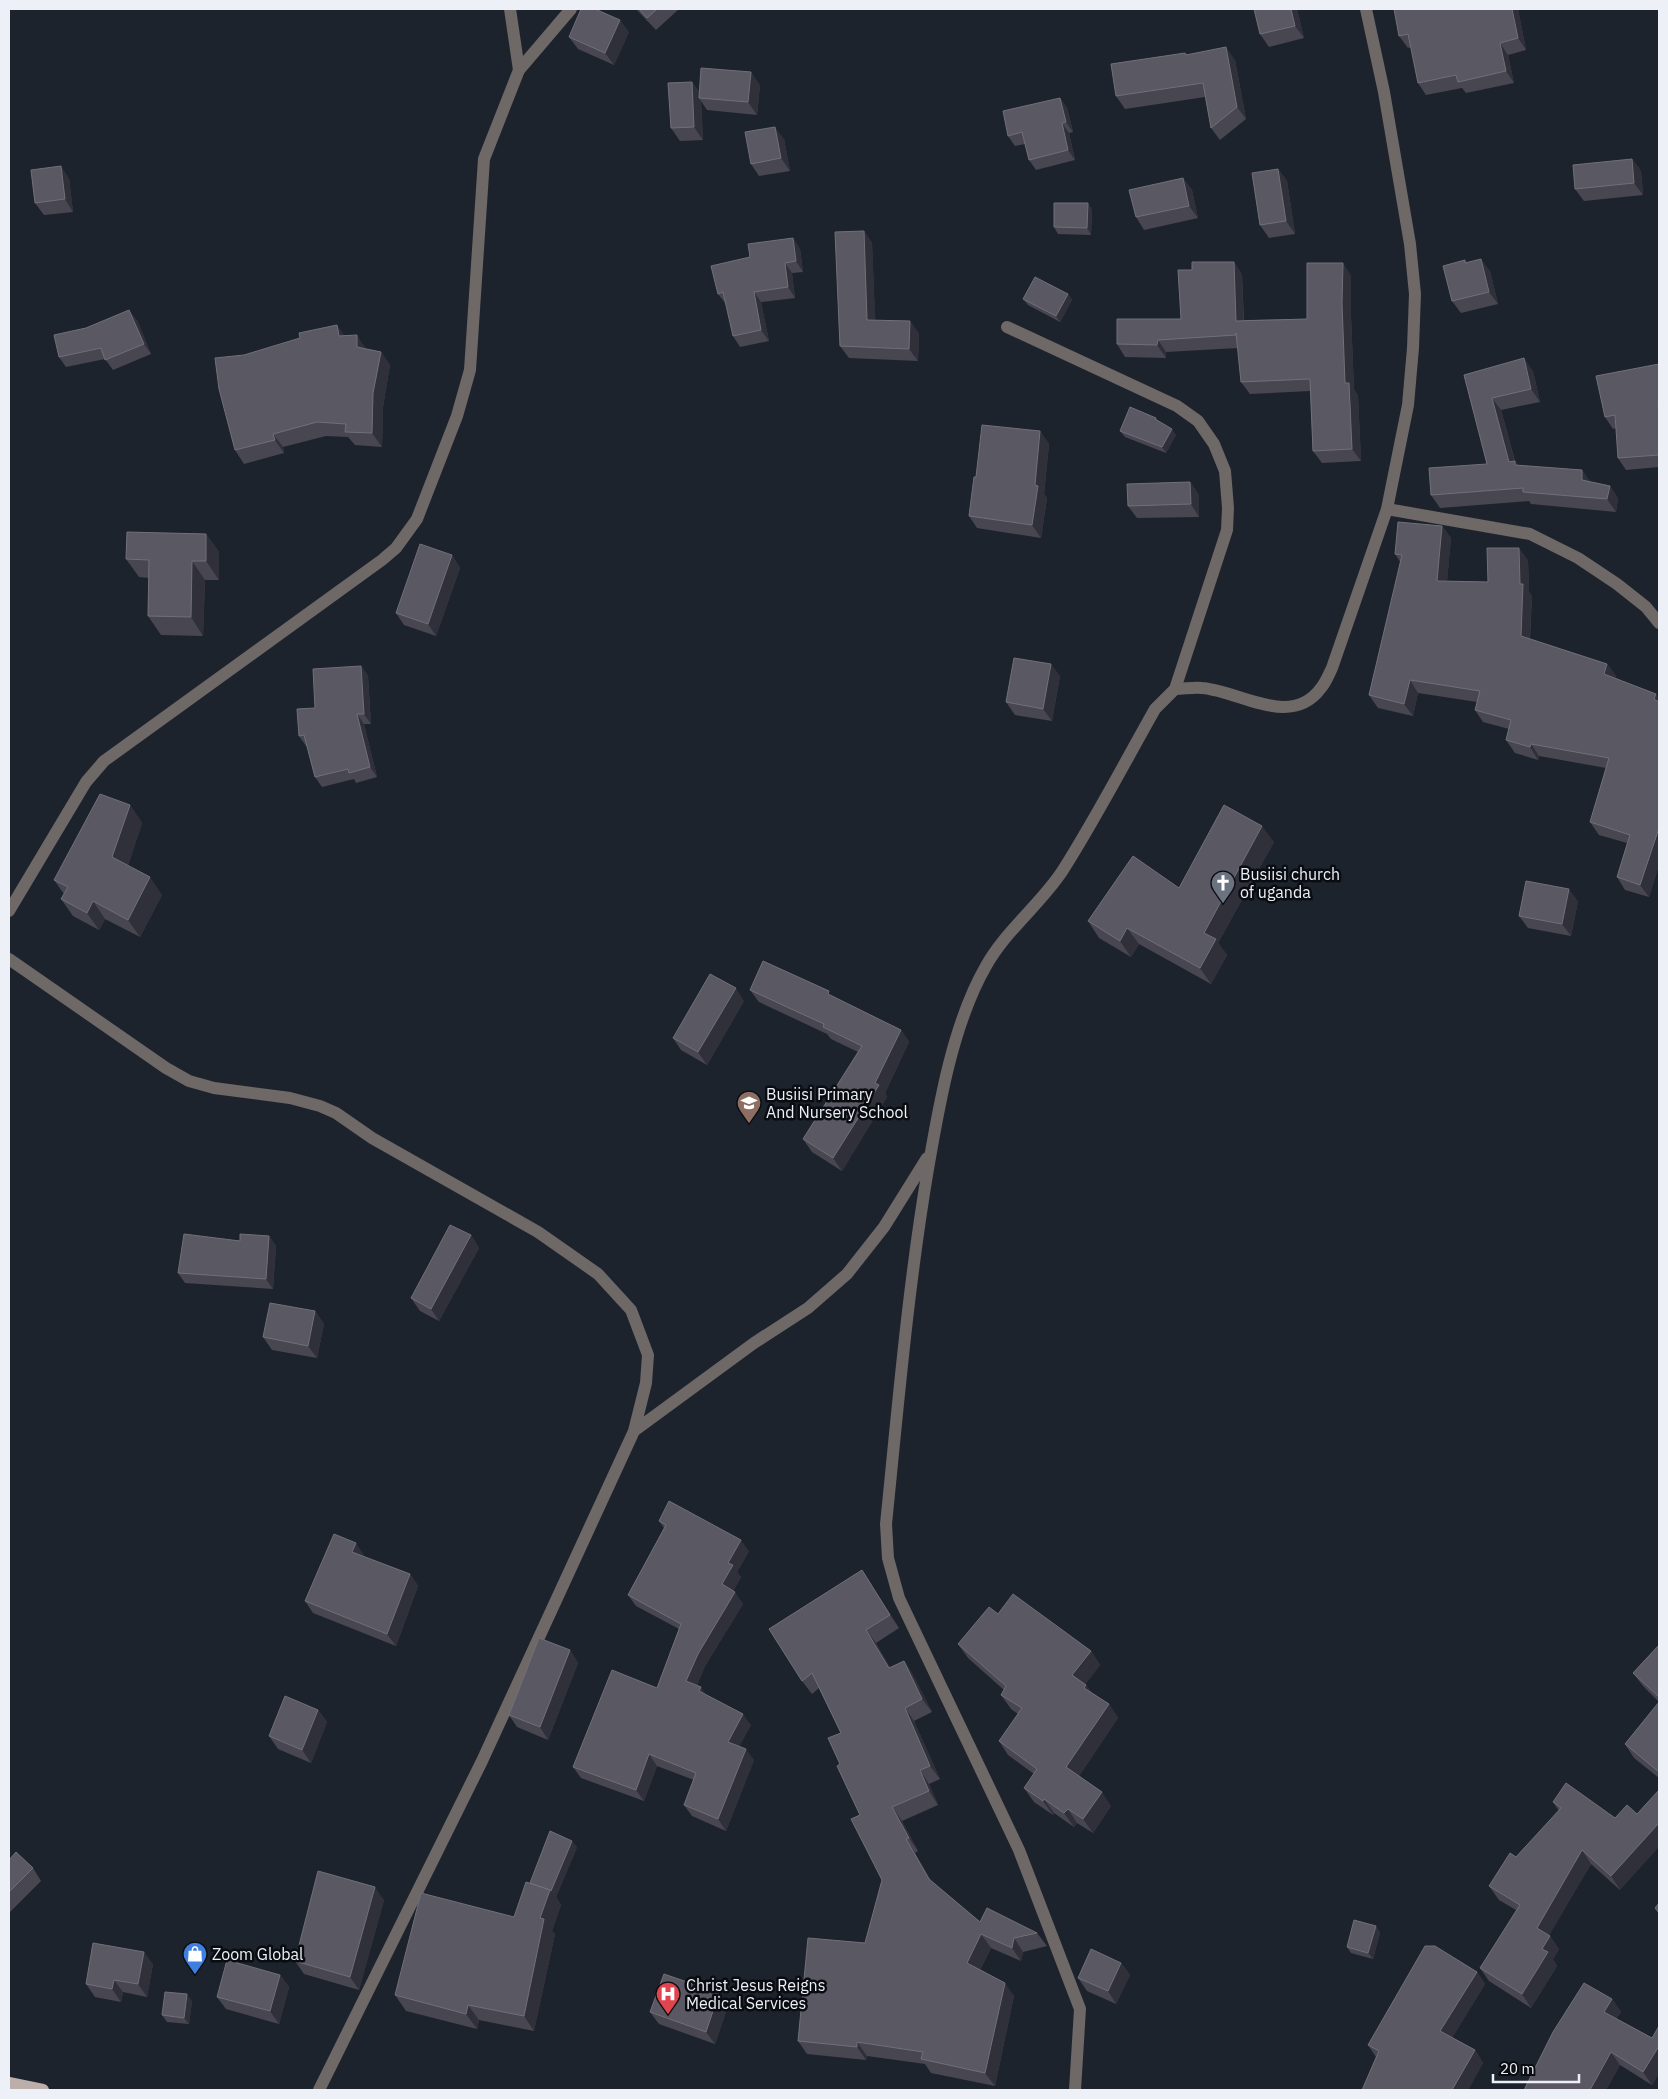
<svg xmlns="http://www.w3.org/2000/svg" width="1668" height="2099" font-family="'IBM Plex Sans',sans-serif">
<rect width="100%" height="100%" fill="#1d232c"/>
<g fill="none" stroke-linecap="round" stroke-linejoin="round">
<!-- minor -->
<path stroke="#6e6866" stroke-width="12" d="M519,70L571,9
M1007,327L1177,406L1198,421L1214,444L1225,471L1228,508L1227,530L1175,689
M1387,509L1530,534L1578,558L1617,584L1646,607L1659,623
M9,911L86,782L104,761L382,560L396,548L417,519L457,416L470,370L484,159L519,70L510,9
M9,959L166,1068L189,1081L214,1088L290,1098L320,1106L336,1113L372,1138L538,1232L598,1274L631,1310L648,1355L646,1383L634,1431L482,1761L319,2090
M634,1431L754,1343L808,1308L847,1274L884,1227L927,1158
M1075,2090L1080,2009L1019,1850L899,1598L888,1558L886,1524C898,1406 908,1287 928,1169C939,1105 953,1023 986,966C1006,930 1041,904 1063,870C1096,818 1125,762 1155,709L1175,689C1184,689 1194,687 1202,688C1240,691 1291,729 1321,688C1326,682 1329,674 1332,668L1387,509L1408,405L1413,348L1415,294L1410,244L1384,92L1366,9"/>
<!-- major -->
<path stroke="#bbaeab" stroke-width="12" d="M9,2083L43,2090"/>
</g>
<!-- wall -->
<path fill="#484651" d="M636,9H679L656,30Z
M1297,9L1304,38L1269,47L1260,34Z
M1394,9H1518L1526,50L1508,55L1514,83L1466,93L1462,88L1426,95L1418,83L1411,47L1408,48L1399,36Z
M629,32L614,65L578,49L569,37Z
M1185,53L1187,55L1235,60L1246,119L1220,140L1211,128L1205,97L1125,109L1116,96Z
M692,82L699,92L760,85L757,115L707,110L701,101L703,140L680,141L671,128Z
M1060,98L1067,108L1073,132L1069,133L1075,160L1036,170L1029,160L1025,144L1015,146L1008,136Z
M784,139L790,171L759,176L751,164Z
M1632,159L1641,171L1643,195L1584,201L1575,189Z
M1278,169L1287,181L1295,234L1269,238L1260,225Z
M69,178L73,212L44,215L35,203Z
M1183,178L1192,190L1198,218L1144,230L1136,217Z
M1092,209L1091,235L1058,234L1054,227Z
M864,231L872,243L875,320L919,333L918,361L849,358L840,346Z
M793,238L800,249L803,272L792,273L795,298L761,302L769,341L740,347L733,336L726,304L718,294L750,257Z
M1465,260L1466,262L1490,271L1498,304L1461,313L1452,301Z
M1234,262L1242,275L1244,320L1307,319L1351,275V316L1354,389L1358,396L1361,461L1322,463L1313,451L1310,391L1250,394L1241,382L1238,348L1166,352V358L1125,357L1117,344L1181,319L1192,270Z
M1068,294L1072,300L1060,322L1028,305L1023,299Z
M137,320L151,354L113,370L105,359L66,367L59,357Z
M344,335L366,349L381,352L390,365L383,407L382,447L355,445L348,437L326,436L283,447L284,453L244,464L235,450L244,355Z
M1659,364V467L1626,470L1618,458L1616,428L1613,429L1605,417Z
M1533,371L1540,402L1501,410L1515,461L1518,465L1582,470L1590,482L1610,486L1618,499L1616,512L1531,504L1529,501L1440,508L1431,495L1487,464L1464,375Z
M1156,418L1158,421L1176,435L1166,453L1125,437L1120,431Z
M1040,431L1049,444L1044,494L1047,498L1041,538L977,528L969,516L976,477Z
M1190,482L1199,495V517L1137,518L1128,506Z
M1442,526L1451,538L1447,581L1488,582L1528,560L1529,592L1532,596L1530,639L1607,664L1616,676L1615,678L1659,698V865L1649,897L1625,890L1617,877L1627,843L1599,835L1590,822L1606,768L1539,756L1538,760L1515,753L1506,740L1509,729L1483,722L1475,710L1477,702L1418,693L1413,716L1378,708L1369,695L1401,563L1395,554Z
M206,534L219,552V580H205L203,636L161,635L148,616L149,578L139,577L126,559Z
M452,555L460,568L436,636L404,625L396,613Z
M361,666L368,676L371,724H364L377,777L356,783L354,779L322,787L315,777L307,746H306L299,736L315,708Z
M1060,676L1052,721L1015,715L1006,702Z
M130,805L142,823L128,865L162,895L140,937L105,919L99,930L73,916L61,899L64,894L54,880Z
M1274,842L1218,943L1227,955L1211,984L1139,944L1131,957L1099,938L1088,921L1179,888Z
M1578,901L1571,936L1528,928L1519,916Z
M750,990L833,997L901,1030L909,1042L885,1093L887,1097L842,1171L812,1152L803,1139L858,1052L831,1039L827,1034L759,1002Z
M744,1001L707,1065L681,1050L673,1038Z
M471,1235L479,1248L439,1321L420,1311L411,1298Z
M269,1236L276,1246L273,1289L185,1283L178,1273L240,1241Z
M315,1311L324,1324L317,1358L272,1350L263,1337Z
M659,1521L749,1551L737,1572L741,1577L733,1591L743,1604L705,1666L697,1685L706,1695L751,1725L739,1746L754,1760L726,1831L692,1816L684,1805L694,1780L657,1766L644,1801L581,1778L573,1767L657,1688L679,1629L636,1606L628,1595L664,1528Z
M364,1555V1557L410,1574L418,1586L396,1646L313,1613L305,1601Z
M862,1570L899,1628L876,1643L890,1668L904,1661L913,1675L932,1712L914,1721L940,1779L929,1784L938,1805L902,1821L918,1851L915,1853L932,1882L980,1922L1037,1933L1047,1946L1023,1952L1021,1961L991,1948L980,1970L1014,1996L995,2086L931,2073L925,2064L867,2056L866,2060L807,2054L798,2041L865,1943L882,1880L860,1815L840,1764L841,1733L819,1688L812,1694L802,1681Z
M998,1614L1091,1651L1100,1665L1085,1684L1092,1693L1109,1704L1118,1718L1079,1776L1111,1806L1093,1833L1077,1823L1074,1827L1054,1813L1053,1815L1034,1802L1024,1788L1034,1774L1008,1755L999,1741L1018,1714L1011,1709L1001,1695L1004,1690L968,1658L958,1644Z
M1659,1645V1702L1643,1686L1633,1673Z
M570,1650L578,1663L548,1740L517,1727L509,1715Z
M1659,1702V1778L1634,1758L1625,1744Z
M318,1710L327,1722L311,1763L278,1749L269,1736Z
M1553,1802L1615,1818L1637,1814L1620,1890L1591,1864L1549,1935L1559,1949L1553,1959L1557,1966L1531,2008L1489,1981L1480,1968L1516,1910L1499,1900L1489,1886L1559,1811Z
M577,1847L556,1897L561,1905L552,1931L555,1934L534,2031L479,2020L477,2029L406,2011L395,1995L514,1917L530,1883Z
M9,1860L33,1868L41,1881L10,1912L9,1910Z
M384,1900L359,1990L304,1974L295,1961Z
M1376,1926L1380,1933L1373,1959L1351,1953L1347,1947Z
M1121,1963L1130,1975L1116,2004L1087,1991L1078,1978Z
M153,1964L147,1997L123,1992L121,2002L95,1997L86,1984Z
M1477,1972L1485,1984L1452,2038L1475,2050L1483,2063L1468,2090H1362L1376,2057L1368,2045Z
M280,1975L289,1987L279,2024L226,2009L217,1997Z
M719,1993L728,2006L715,2044L659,2024L650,2012Z
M1612,1999L1621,2012L1616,2019L1652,2038L1659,2026V2073L1652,2085L1620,2065L1606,2090H1524Z
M192,2001L189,2024L167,2022L162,2015Z"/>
<!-- shaded-wall -->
<path fill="#30303a" d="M1291,9H1297L1304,38L1295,26Z
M1512,9H1518L1526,50L1518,38Z
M620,20L629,32L614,65L605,53Z
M1500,43L1508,55L1514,83L1506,71Z
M1226,47L1235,60L1246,119L1237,107Z
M9,50L10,73L9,71Z
M751,72L760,85L757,115L748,102Z
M692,82L700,94L699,98L701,101L703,140L694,127Z
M1060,98L1067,108L1073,132L1066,122Z
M1062,123L1069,133L1075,160L1068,150Z
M775,127L784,139L790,171L781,158Z
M1632,159L1641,171L1643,195L1634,183Z
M61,166L69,178L73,212L65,199Z
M1278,169L1287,181L1295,234L1286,221Z
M1183,178L1192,190L1198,218L1189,206Z
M1088,203L1092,209L1091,235L1087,228Z
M864,231L872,243L876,332L867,320Z
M793,238L800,249L803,272L796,261Z
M1481,259L1490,271L1498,304L1489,292Z
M1234,262L1242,275L1244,333L1236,321Z
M785,263L792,273L795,298L788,287Z
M1343,263L1351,275V316L1354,389L1358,396L1361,461L1352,449L1345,383L1342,303Z
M754,292L761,302L769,341L761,330Z
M1068,294L1072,300L1060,322L1056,316Z
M129,310L137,320L151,354L144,344Z
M910,321L919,333L918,361L909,349Z
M337,325L346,338L339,336Z
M357,335L366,349L357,347Z
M1158,340L1166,352V358L1157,345Z
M381,352L390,365L383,407L382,447L372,433L373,393Z
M1524,358L1533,371L1540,402L1531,389Z
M1492,398L1501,410L1515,463V461L1524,474L1509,462Z
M1172,429L1176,435L1166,453L1162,447Z
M1040,431L1049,444L1044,494L1047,498L1041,538L1032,525L1035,485Z
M273,434L283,447L284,453L275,440Z
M1582,470L1591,483L1582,480Z
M1190,482L1199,495V517L1191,504Z
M1610,486L1618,499L1616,512L1607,499Z
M1442,526L1451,538L1446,593L1437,581Z
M206,534L219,552V580L206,561Z
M1519,548L1528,560L1529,592L1532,596L1529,649L1521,636Z
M452,555L460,568L436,636L428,624Z
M192,561L205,580L203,636L191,617Z
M1051,664L1060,676L1052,721L1043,709Z
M1607,664L1616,676L1612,686L1604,674Z
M361,666L368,676L371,724L364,714Z
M1410,680L1418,693L1413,716L1404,704Z
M1656,694L1659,698V707L1654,699Z
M357,714L364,724L377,777L370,767Z
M1531,744L1539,756L1538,760L1530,747Z
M130,805L142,823L125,874L112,857Z
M1262,826L1274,842L1218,943L1227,955L1211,984L1200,968L1204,933Z
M1658,831L1659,833V865L1649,897L1640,885Z
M150,877L162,895L140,937L128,920Z
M1569,889L1578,901L1571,936L1562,924Z
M93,901L105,919L99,930L87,913Z
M1127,928L1139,944L1131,957L1120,941Z
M736,988L744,1001L707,1065L698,1052Z
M901,1030L909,1042L885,1093L887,1097L842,1171L833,1158L875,1083Z
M471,1235L479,1248L439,1321L431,1309Z
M269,1236L276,1246L273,1289L266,1279Z
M315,1311L324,1324L317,1358L308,1346Z
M741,1540L749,1551L737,1572L741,1577L730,1596L722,1584L728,1563Z
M356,1543L364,1555L360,1564L352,1552Z
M862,1570L871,1584L899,1628L890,1615Z
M410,1574L418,1586L396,1646L387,1634Z
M735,1592L743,1604L705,1666L694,1693L686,1681L698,1654Z
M866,1630L876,1643L899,1682L889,1668Z
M570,1650L578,1663L548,1740L540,1727Z
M1091,1651L1100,1665L1082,1689L1072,1675Z
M904,1661L913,1675L932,1712L922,1699Z
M1086,1685L1096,1699L1084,1688Z
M701,1687L708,1698L699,1691Z
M1109,1704L1118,1718L1076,1781L1066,1767Z
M905,1708L914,1721L940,1779L930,1766Z
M318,1710L327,1722L311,1763L302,1750Z
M743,1714L751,1725L736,1753L728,1742Z
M746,1749L754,1760L726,1831L718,1819Z
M649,1754L657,1766L644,1801L636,1790Z
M920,1770L929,1784L938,1805L929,1791Z
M1102,1792L1111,1806L1093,1833L1083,1819Z
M1044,1799L1054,1813L1053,1815L1043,1801Z
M892,1807L902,1821L918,1851L909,1838Z
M1068,1809L1077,1823L1074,1827L1064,1813Z
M1659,1823V1847L1620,1890L1611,1876Z
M906,1839L915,1853L938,1892L929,1879Z
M572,1841L577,1847L556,1897L561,1905L552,1931L555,1934L534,2031L524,2016L540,1918L550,1890Z
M1582,1850L1591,1864L1546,1941L1537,1928Z
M375,1887L384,1900L359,1990L350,1977Z
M1376,1926L1380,1933L1373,1959L1368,1953Z
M981,1934L991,1948L977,1976L967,1963Z
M1550,1936L1559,1949L1553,1959L1557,1966L1531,2008L1522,1994L1542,1949Z
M1014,1938L1023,1952L1021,1961L1012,1948Z
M144,1952L153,1964L147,1997L138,1984Z
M1121,1963L1130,1975L1116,2004L1108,1991Z
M1477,1972L1485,1984L1449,2043L1440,2031Z
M280,1975L289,1987L279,2024L270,2011Z
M114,1980L123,1992L121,2002L112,1989Z
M1005,1983L1014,1996L995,2086L985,2073Z
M719,1993L728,2006L715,2044L706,2032Z
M187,1994L192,2001L189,2024L184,2018Z
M1612,1999L1621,2012L1613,2024L1604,2012Z
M468,2005L479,2020L477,2029L466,2014Z
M857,2042L867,2056L866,2060L857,2047Z
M1659,2046V2073L1652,2085L1643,2072Z
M1475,2050L1483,2063L1468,2090H1452Z
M1611,2052L1620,2065L1606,2090H1590Z"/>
<!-- building -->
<path fill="#5a5862" stroke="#71707a" d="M581,9H595L620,20L605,53L569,37Z
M639,9H657L647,18Z
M1254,9H1291L1295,26L1260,34Z
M1394,9H1512L1518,38L1500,43L1506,71L1458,82L1456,75L1418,83L1408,34L1399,36Z
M1226,47L1237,107L1211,128L1203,83L1116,96L1111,64L1185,53L1186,55Z
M701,68L751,72L748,102L699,98Z
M692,82L694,127L671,128L668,83Z
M1060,98L1066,122L1062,123L1068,150L1029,160L1022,132L1008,136L1003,111Z
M775,127L781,158L751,164L745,132Z
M1632,159L1634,183L1575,189L1573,165Z
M61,166L65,199L35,203L31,170Z
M1278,169L1286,221L1260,225L1252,173Z
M1183,178L1189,206L1136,217L1129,190Z
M1054,203H1088L1087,228L1054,227Z
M864,231L867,320L910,321L909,349L840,346L835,232Z
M793,238L796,261L785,263L788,287L754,292L761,330L733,336L723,292L718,294L711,266L750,257L748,244Z
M1481,259L1489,292L1452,301L1443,266L1465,260V263Z
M1192,262H1234L1236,321L1307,319V263H1343L1342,303L1345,383H1349L1352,449L1313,451L1310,379L1241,382L1236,333V335L1158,340L1157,345L1117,344V319H1181L1178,270H1192Z
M1035,277L1068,294L1056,316L1023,299Z
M129,310L144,344L105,360L101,348L59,357L54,335L86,328Z
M337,325L339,336L357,335V347L381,352L373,393L372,433L345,432L346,424L317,422L273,434L275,440L235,450L219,389L215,358L244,355L300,338L299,333Z
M1524,358L1531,389L1492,398L1509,462L1515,461V465L1582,470V480L1610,486L1607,499L1523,492V488L1431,495L1429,468L1487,464L1464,375Z
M1659,364V400L1658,401L1659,420V455L1618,458L1615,415L1605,417L1596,376Z
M1130,407L1156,418L1155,419L1172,429L1162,447L1120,431Z
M982,425L1040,431L1035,485L1038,486L1032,525L969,516L974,477H976Z
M1190,482L1191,504L1128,506L1127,484Z
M1398,522L1442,526L1437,581L1488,582L1487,548H1519L1520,584H1523L1521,636L1607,664L1604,674L1656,694L1654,699L1659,702V831H1658L1640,885L1617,877L1630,835L1590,822L1609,758L1531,744L1530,747L1506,740L1511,720L1475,710L1480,691L1410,680L1404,704L1369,695L1402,555L1395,554Z
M127,532L206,534V561H192L191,617L148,616L149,560L126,559Z
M420,544L452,555L428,624L396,613Z
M1014,658L1051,664L1043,709L1006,702Z
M361,666L364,714H357L370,767L349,773L348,769L315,777L304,735L299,736L297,709L315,708L313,669Z
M100,794L130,805L112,857L150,877L128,920L93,901L87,913L61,899L68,887L54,880Z
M1224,805L1262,826L1204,933L1216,939L1200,968L1127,928L1120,941L1088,921L1133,856L1179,888Z
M1526,881L1569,889L1562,924L1519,916Z
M763,961L829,991L828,994L901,1030L875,1083L879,1085L833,1158L803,1139L862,1046L823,1027L824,1024L750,990Z
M710,974L736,988L698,1052L673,1038Z
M450,1225L471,1235L431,1309L411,1298Z
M184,1234L240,1241V1234L269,1236L266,1279L178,1273Z
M270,1303L315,1311L308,1346L263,1337Z
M669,1501L741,1540L728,1563L733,1565L722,1584L735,1592L698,1654L686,1681L701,1687L699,1691L743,1714L728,1742L746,1749L718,1819L684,1805L696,1773L649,1754L636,1790L573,1767L612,1670L657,1688L681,1624L628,1595L666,1525L659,1521Z
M334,1534L356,1543L352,1552L410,1574L387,1634L305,1601Z
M862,1570L890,1615L866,1630L889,1668L904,1661L922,1699L905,1708L930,1766L920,1770L929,1791L892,1807L909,1838L906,1839L929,1879L980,1922L987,1908L1037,1933L1014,1938L1012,1948L981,1934L967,1963L1005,1983L985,2073L921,2059L923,2052L857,2042V2047L798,2041L808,1938L865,1943L882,1880L851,1819L860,1815L837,1766L840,1764L828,1738L841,1733L812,1673L802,1681L769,1629Z
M1013,1594L1091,1651L1072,1675L1086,1685L1084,1688L1109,1704L1066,1767L1102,1792L1083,1819L1068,1809L1064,1813L1044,1799L1043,1801L1024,1788L1037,1769L999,1741L1022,1708L1001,1695L1006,1686L958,1644L989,1607L998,1614Z
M539,1638L570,1650L540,1727L509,1715Z
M1659,1645V1697L1633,1673Z
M285,1696L318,1710L302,1750L269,1736Z
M1659,1702V1772L1625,1744Z
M1566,1783L1615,1818L1627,1805L1637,1814L1659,1790V1823L1611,1876L1582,1850L1537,1928L1550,1936L1542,1949L1548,1952L1522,1994L1480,1968L1520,1905L1489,1886L1510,1853L1516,1857L1561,1808L1553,1802Z
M550,1831L572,1841L551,1891L550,1890L530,1883Z
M16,1852L33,1868L9,1892V1860Z
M318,1871L375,1887L350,1977L295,1961Z
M526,1882L550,1890L540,1918L544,1919L524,2016L468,2005L466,2014L395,1995L421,1893L514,1917Z
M1659,1903V1913L1655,1908Z
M1354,1920L1376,1926L1368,1953L1347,1947Z
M93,1943L144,1952L138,1984L114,1980L112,1989L86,1984Z
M1425,1946H1435L1477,1972L1440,2031L1475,2050L1452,2090H1362L1379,2051L1368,2045Z
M1091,1949L1121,1963L1108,1991L1078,1978Z
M227,1960L280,1975L270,2011L217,1997Z
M664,1974L719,1993L706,2032L650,2012Z
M1584,1983L1612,1999L1604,2012L1652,2038L1659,2026V2046L1643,2072L1611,2052L1590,2090H1524L1553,2032Z
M165,1992L187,1994L184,2018L162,2015Z"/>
<!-- icons -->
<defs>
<symbol id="church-pin" viewBox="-11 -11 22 30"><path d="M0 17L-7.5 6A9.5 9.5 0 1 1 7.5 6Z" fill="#6b7280" stroke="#090c10"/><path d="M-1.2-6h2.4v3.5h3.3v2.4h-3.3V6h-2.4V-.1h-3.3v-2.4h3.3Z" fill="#fff"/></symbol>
<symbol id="school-pin" viewBox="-11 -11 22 30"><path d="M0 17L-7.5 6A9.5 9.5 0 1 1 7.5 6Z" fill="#8d6e63" stroke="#090c10"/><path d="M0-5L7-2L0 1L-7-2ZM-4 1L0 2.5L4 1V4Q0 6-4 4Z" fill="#fff"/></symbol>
<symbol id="shop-pin" viewBox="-11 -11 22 30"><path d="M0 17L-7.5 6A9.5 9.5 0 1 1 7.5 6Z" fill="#3f7fe0" stroke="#090c10"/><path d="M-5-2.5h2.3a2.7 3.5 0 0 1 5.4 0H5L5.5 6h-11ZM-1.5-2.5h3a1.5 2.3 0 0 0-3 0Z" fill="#fff"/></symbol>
<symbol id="hospital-pin" viewBox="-11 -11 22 30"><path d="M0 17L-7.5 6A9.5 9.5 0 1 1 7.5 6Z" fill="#e0444e" stroke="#090c10"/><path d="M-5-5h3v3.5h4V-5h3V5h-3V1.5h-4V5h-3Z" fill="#fff"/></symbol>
</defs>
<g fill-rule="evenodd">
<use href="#church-pin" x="1209" y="869" width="28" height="38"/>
<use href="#school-pin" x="735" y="1089" width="28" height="38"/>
<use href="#shop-pin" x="181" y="1940" width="28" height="38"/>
<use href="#hospital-pin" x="654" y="1980" width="28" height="38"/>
</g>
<g text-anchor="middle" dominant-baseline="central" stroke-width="5" stroke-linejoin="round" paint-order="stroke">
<!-- poi labels -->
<g font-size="16" fill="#edf1f7" stroke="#090c10" text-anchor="start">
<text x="1240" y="874">Busiisi church<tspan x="1240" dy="18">of uganda</tspan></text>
<text x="766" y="1094">Busiisi Primary<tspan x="766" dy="18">And Nursery School</tspan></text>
<text x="212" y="1954">Zoom Global</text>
<text x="686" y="1985">Christ Jesus Reigns<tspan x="686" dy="18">Medical Services</tspan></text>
</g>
</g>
<!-- border -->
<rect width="1668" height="2099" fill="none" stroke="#edf1f7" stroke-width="20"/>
<!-- scale -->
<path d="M1493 2074v8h86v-8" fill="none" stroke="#edf1f7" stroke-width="2.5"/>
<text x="1500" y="2074" font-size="15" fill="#edf1f7" stroke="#090c10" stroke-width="4" paint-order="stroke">20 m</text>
</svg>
